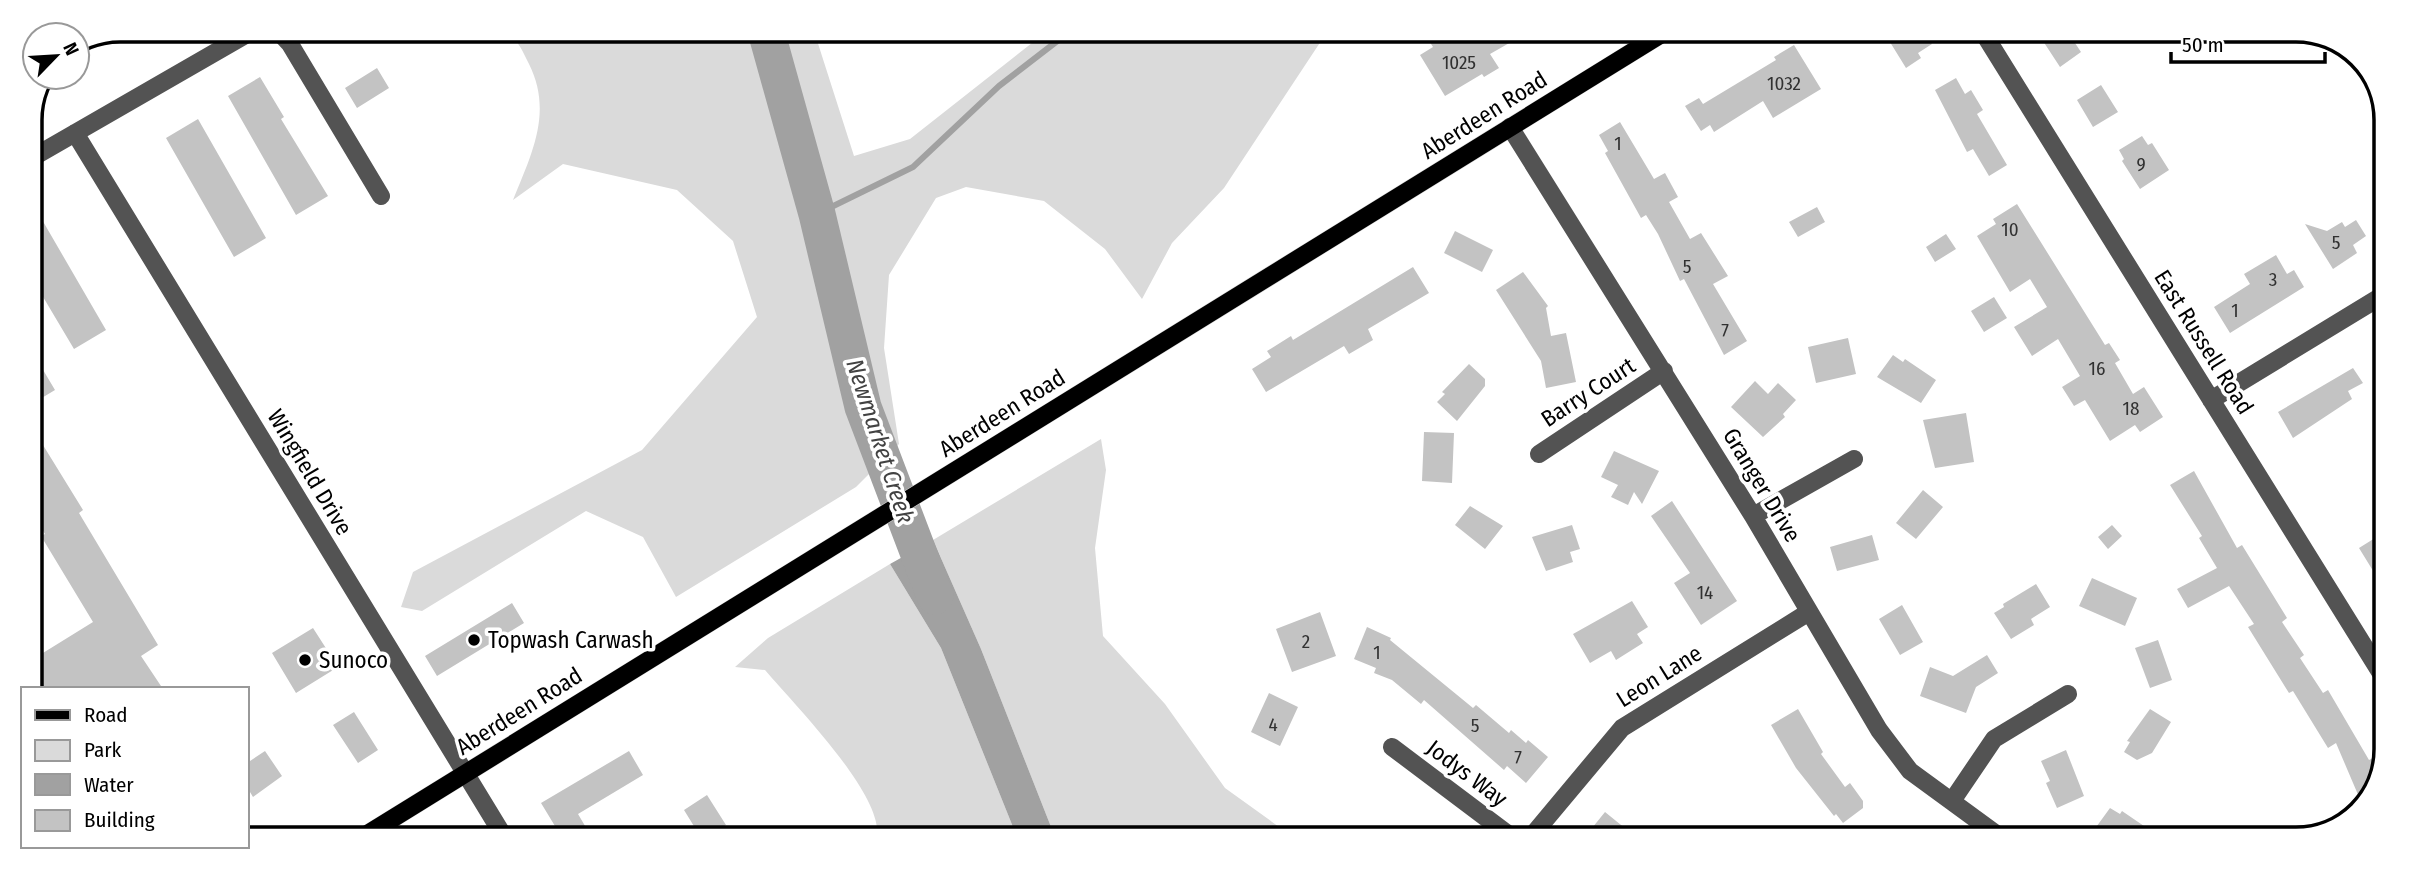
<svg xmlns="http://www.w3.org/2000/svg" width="2416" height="869" font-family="'Fira Sans Condensed',sans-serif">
<rect width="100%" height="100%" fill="#fff"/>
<!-- green -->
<path fill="#dadada" d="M503,31H814L854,156L910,139L1046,32H1327L1224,188L1172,243L1142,299L1105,249L1044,201L966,187L936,198L889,275L884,348L899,444L856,487L676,597L643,537L586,511L422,611L401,607L413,572L642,450L757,317L733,241L677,190L563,164L513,200C532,153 553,112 529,64C521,48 518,39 503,31Z
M1101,439L1106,470L1095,548L1103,636L1165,704L1225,788L1293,837H1055L981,649L933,540Z
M890,564L941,648L1017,837L877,836C883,794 793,703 765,670L735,667L768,638Z"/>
<!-- water -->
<path fill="#a1a1a1" d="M933,540L981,649L1055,837H1017L941,648L890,564Z"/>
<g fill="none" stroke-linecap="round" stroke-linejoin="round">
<!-- stream -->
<path stroke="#a1a1a1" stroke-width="6" d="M817,214L913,167L999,86L1069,32"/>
<!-- river -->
<path stroke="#a1a1a1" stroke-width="37" d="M766,31L817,214L863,407L935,596"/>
</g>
<!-- building -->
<path fill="#c3c3c3" d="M1424,33H1527L1490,54L1499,68L1484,77L1482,74L1445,96L1420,55L1433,47Z
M1885,34H1926L1932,44L1918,53L1921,58L1906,68Z
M2054,34H2069L2081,52L2060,67L2043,41Z
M1794,45L1821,89L1773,118L1763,101L1714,132L1710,125L1701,131L1685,106L1699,98L1703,104L1776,60L1774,57Z
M377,68L389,88L357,108L345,88Z
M260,77L284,117L281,119L328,196L296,215L228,96Z
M1956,78L1965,94L1971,90L1983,110L1977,114L2007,165L1989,176L1973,149L1967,152L1935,90Z
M2101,85L2118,112L2093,127L2077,100Z
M198,119L266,238L234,257L166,138Z
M1620,122L1654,179L1665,173L1678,197L1669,202L1690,239L1701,233L1728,276L1713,284L1747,341L1724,355L1684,279L1680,281L1658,234L1646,215L1641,218L1605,153L1608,151L1599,135Z
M2142,136L2148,145L2152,143L2169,170L2140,189L2122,161L2124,159L2119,150Z
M30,199L106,330L74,349L30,275Z
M2017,204L2105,345L2109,343L2120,360L2115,363L2133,394L2144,387L2163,417L2140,432L2135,425L2110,441L2085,400L2074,406L2062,387L2080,376L2058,339L2032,356L2014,327L2047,307L2030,279L2010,292L1977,236L1996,224L1993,219Z
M1817,207L1825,222L1798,237L1789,222Z
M2356,220L2366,236L2353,245L2357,253L2333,269L2305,224L2327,231L2342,222L2345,227Z
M1455,231L1493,250L1482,272L1444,253Z
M1946,234L1956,249L1935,262L1926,247Z
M2276,255L2287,274L2294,270L2304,287L2230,333L2214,307L2250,284L2244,274Z
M1413,267L1429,293L1368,329L1373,340L1349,354L1344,346L1266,392L1252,369L1271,357L1267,351L1291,336L1293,340Z
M1523,272L1548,306L1546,308L1551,336L1566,333L1576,382L1546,388L1541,361L1496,290Z
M1994,297L2007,318L1984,332L1971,311Z
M1848,338L1856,374L1816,383L1808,347Z
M30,348L55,390L30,405Z
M1893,355L1903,362L1905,359L1936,380L1921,403L1877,377Z
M1469,364L1485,379V386L1457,421L1437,402L1445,394L1442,392Z
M2353,368L2363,383L2348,391L2352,399L2293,438L2278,412Z
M1755,381L1768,394L1778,383L1796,400L1783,414L1785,417L1763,437L1731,407Z
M1966,413L1974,462L1935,468L1923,420Z
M30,424L83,510L79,513L158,645L141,656L163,689H30V661L93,622L41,536L45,534L30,509Z
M1424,432L1454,433L1452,483L1422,481Z
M1614,451L1659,471L1642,504L1634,492L1628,505L1611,497L1618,485L1601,477Z
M2194,471L2237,548L2242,545L2287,618L2282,622L2304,655L2300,658L2323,693L2328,690L2369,760L2373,758L2381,778L2362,804L2336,743L2328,748L2293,691L2289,693L2248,627L2254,624L2229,586L2188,608L2177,589L2217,568L2199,538L2202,536L2170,485Z
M1923,490L1943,507L1916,539L1896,523Z
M1672,501L1737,601L1701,625L1674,583L1690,573L1651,516Z
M1470,506L1503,526L1485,549L1455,525Z
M1572,525L1580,549L1570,552L1573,562L1546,571L1532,537Z
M2112,525L2122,536L2108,549L2098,537Z
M2383,533V587L2359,548Z
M1872,535L1879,560L1837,571L1830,547Z
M2092,578L2137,598L2125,626L2079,606Z
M2036,584L2050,607L2031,619L2034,625L2011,639L1994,613L2004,607L2003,604Z
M1632,601L1648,627L1637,634L1643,643L1616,660L1611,651L1590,663L1573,634Z
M512,603L524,623L437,676L425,656Z
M1902,605L1923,642L1900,655L1879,619Z
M1320,612L1336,656L1292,672L1276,629Z
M1367,627L1391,638L1390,640L1473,708L1476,705L1509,733L1511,730L1526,743L1528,740L1548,757L1526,783L1507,766L1504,770L1424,700L1421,704L1392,680L1374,673L1376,668L1354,659Z
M313,628L338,667L296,693L272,653Z
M2158,640L2172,680L2150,688L2135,648Z
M1987,655L1998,673L1976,687L1966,713L1920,696L1930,667L1953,676Z
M1269,693L1298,707L1280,746L1251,732Z
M1798,709L1823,752L1821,754L1845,787L1850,783L1863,801V808L1843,823L1836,814L1834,816L1796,768L1771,725Z
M2150,709L2171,722L2152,753L2137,760L2124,752L2130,742L2127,741Z
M354,712L378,750L358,763L333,725Z
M2066,750L2084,796L2057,808L2046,783L2050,781L2041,761Z
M265,751L282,776L253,797L247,787V763Z
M629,751L643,775L578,814L591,836H561L541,803Z
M707,795L726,825L708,836H700L684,810Z
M2110,808L2120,814L2122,811L2163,839H2106L2094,830Z
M1605,812L1626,829L1618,838H1584Z"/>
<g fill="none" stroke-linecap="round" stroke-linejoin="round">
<defs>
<path id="major" d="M366,835L1663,33"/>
</defs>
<!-- major casing -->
<use href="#major" stroke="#dbdbdb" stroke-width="19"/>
<!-- minor -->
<path stroke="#535353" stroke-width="18" d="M277,30L290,44L381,196
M1984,34L2382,675
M1510,127L1753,516L1879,730L1910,771L2003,839
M75,133L503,835
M30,159L254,30
M2211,400L2385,294
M1539,454L1664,371
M1753,516L1854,459
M1392,747L1513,838
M1952,801L1994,739L2068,694
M1530,838L1622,728L1809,612"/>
<!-- major -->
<use href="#major" stroke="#000" stroke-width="18"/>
</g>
<!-- markers -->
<g fill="#000" stroke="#fff" stroke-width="2.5">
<circle cx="474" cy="640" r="7"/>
<circle cx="305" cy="660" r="7"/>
</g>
<g text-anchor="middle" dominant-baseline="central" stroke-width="7" stroke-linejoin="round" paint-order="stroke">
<!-- number labels -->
<g font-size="19" fill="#313131">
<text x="1459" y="62">1025</text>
<text x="1784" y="83">1032</text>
<text x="1618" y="143">1</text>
<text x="2141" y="164">9</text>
<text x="2010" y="229">10</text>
<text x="2336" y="242">5</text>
<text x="1687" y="266">5</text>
<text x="2273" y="279">3</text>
<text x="2235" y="310">1</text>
<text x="1725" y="330">7</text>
<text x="2097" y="368">16</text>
<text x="2131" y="408">18</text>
<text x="1705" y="592">14</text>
<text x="1306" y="641">2</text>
<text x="1377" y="652">1</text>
<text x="1273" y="724">4</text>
<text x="1475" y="725">5</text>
<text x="1518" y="757">7</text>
</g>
<!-- street labels -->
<g font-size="23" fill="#000" stroke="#fff">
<text transform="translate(1484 115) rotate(-32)">Aberdeen Road</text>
<text transform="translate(2204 342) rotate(58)">East Russell Road</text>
<text transform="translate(1588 392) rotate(-33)">Barry Court</text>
<text transform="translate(1002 413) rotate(-32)">Aberdeen Road</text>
<text transform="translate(310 472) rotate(59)">Wingfield Drive</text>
<text transform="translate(1762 485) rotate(59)">Granger Drive</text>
<text transform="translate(1659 676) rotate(-32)">Leon Lane</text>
<text transform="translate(519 711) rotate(-32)">Aberdeen Road</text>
<text transform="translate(1467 773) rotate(37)">Jodys Way</text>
</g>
<!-- poi labels -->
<g font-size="23" fill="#000" stroke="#fff" text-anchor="start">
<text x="488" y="640">Topwash Carwash</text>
<text x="319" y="660">Sunoco</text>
</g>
<!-- water labels -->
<g font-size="24" font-style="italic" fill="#424242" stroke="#fff">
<text transform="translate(880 441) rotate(72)">Newmarket Creek</text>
</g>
</g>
<!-- crop -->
<path d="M0 0H2416V869H0ZM120 42H2296A78 78 0 0 1 2374 120V749A78 78 0 0 1 2296 827H120A78 78 0 0 1 42 749V120A78 78 0 0 1 120 42Z" fill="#fff" fill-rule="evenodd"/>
<path fill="none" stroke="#000" stroke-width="3.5" d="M120 42H2296A78 78 0 0 1 2374 120V749A78 78 0 0 1 2296 827H120A78 78 0 0 1 42 749V120A78 78 0 0 1 120 42Z"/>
<!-- legend -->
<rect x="21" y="687" width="228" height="161" fill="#ffffff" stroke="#999999" stroke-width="2"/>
<rect x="35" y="710" width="35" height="10" fill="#000000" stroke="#999999" stroke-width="2"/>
<text x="84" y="722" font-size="21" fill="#000000">Road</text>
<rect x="35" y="740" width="35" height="21" fill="#dadada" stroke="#999999" stroke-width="2"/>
<text x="84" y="757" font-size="21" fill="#000000">Park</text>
<rect x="35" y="774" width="35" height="21" fill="#a1a1a1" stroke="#999999" stroke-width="2"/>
<text x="84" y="792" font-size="21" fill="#000000">Water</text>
<rect x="35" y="810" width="35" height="21" fill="#c3c3c3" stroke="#999999" stroke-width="2"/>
<text x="84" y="827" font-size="21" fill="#000000">Building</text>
<!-- north arrow -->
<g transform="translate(56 56) rotate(65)"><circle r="33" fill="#ffffff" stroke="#999999" stroke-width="2"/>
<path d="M0-5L12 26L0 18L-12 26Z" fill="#000000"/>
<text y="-10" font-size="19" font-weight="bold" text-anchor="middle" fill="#000000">N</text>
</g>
<!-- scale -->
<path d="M2171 52v10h154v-10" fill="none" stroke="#000000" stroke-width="3.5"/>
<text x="2182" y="52" font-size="21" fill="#000000" stroke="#ffffff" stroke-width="5" paint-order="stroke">50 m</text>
</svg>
